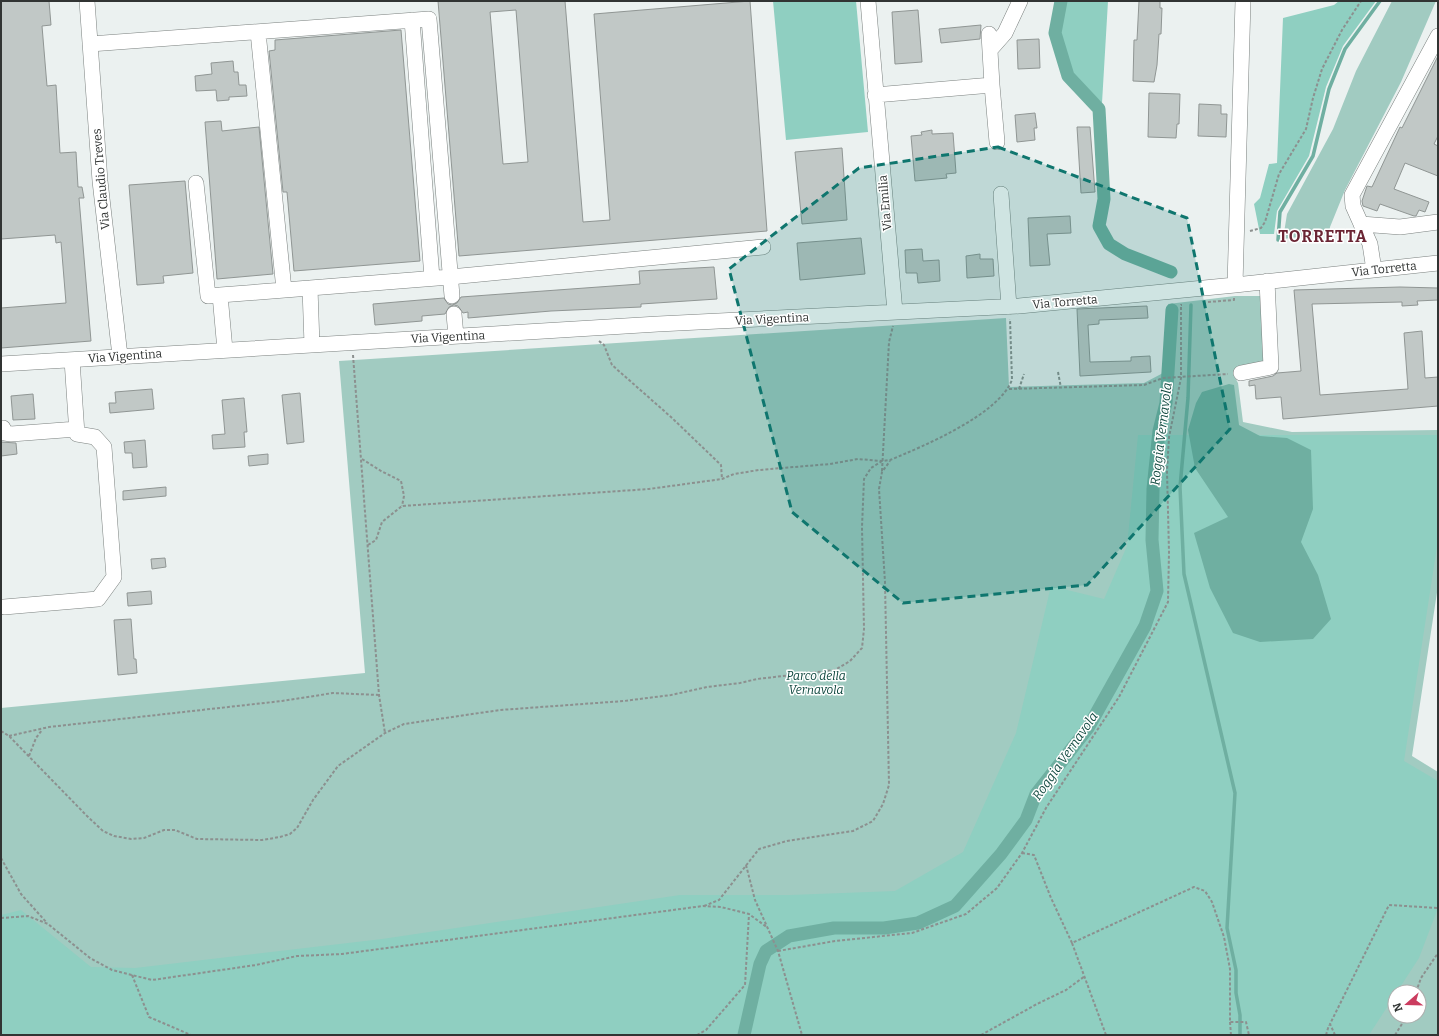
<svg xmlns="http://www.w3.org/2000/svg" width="1439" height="1036" font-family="Bitter,serif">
<rect width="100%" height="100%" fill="#ebf1f0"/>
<!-- green -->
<path fill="#a1cbc1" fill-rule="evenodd" d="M1392,1H1436L1401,82L1345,190L1330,227L1329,233L1283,239L1287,214L1333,129L1356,71Z
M1235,296H1262L1266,366L1233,374L1238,383L1243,422L1292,432L1438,430V586L1412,756L1438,772V1035H1V708L365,673L339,361L1006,318L1009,387L1144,383L1163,373L1168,304ZM1395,992H1419V1016H1395Z"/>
<!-- forest -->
<path fill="#8fcfc1" d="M773,1H856L868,132L786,140Z
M1064,1H1108L1102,103L1072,75L1058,32Z
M1339,1H1376L1343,46L1326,87L1309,156L1277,211L1274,234H1260L1254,204L1260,198L1269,164L1277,163L1283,18L1334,5Z
M1138,435H1438V540L1404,761L1438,781V908L1419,958L1369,1035H1V915L21,910L91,967L135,968L382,939L680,895H790L895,891L963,852L1016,733L1051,586L1104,599L1127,546Z"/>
<!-- water -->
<path fill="#6fafa1" d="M1229,384L1234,385L1239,425L1260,436L1287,438L1311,450L1313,509L1301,542L1318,575L1331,619L1313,639L1260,642L1233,633L1210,588L1194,533L1228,517L1195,468L1188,430L1196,403L1202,392Z"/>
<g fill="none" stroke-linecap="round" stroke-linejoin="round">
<!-- stream -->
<path stroke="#6fafa1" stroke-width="3.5" d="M1278,240L1280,212L1313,156L1329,89L1345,49L1380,1
M1191,305L1188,398L1180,487L1184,574L1235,793L1227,928L1236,970V993L1240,1015V1035"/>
<!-- canal -->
<path stroke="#6fafa1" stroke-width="13" d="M1061,1L1055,33L1068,76L1099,109L1104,199L1099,226L1109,244L1125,254L1171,272
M744,1035L760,964L766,951L789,936L834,928H884L918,923L955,906L1001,854L1026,820L1036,794L1088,728L1145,626L1157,591L1152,540L1153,489L1159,431L1166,403L1172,310"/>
</g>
<!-- building -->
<path fill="#c1c8c6" stroke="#909694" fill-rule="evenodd" d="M1,1H49L51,25L42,26L47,86L56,85L60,153L76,152L78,187H82L84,198H79L91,341L1,348V308L66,303L61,242L56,243L55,235L1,239Z
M438,1H565L583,222L610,220L594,14L750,1L767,231L459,256ZM516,10L528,162L503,164L490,12Z
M1139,1H1160V8H1162L1161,34H1159L1157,65L1154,82L1133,81L1134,40H1137Z
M918,10L922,62L895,64L892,12Z
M981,25L980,39L941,43L939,29Z
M401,30L420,261L294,271L287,192H283L269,51L275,50V40Z
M1039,39L1040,68L1018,69L1017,40Z
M1438,56V136L1434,144L1438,146V176L1405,163L1394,189L1429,202L1425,212L1419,210L1416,216H1414L1380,204L1377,211L1363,206L1362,201L1367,186L1372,187L1400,127L1402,128Z
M233,61L234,72H238L239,85H246L247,96L229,97V100L217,101L216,90L196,91L195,76L212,74L211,63Z
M1149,93L1180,94L1179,124H1177L1176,138L1148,137Z
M1199,104L1221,105V114H1227L1226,137L1198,136Z
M1035,113L1037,128H1034L1035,140L1017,142L1015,115Z
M221,121L222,131L259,127L273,274L217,279L205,122Z
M1077,127H1090L1095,192L1081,193Z
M932,130V134L953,133L956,173L946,174L947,178L915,181L911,136L922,135L921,132Z
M842,148L847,220L802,224L795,152Z
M185,181L193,273L163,276L164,283L137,285L129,185Z
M1070,216L1071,233L1047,234L1050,265L1030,266L1028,218Z
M861,238L865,274L800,280L797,243Z
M922,249L923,261L939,260L940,281L918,283L917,273H906L905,250Z
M980,254V259H993L994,276L967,278L966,256Z
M714,267L717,299L641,304V307L551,311L468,318V312L463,313L458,306L454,305L449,307L445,314L422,316V321L375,325L373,304L444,298L448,304L452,305L457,303L461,297L640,284L639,271Z
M1400,287L1438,288V300L1417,301L1418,305L1402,306V302L1312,304L1320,395L1408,389L1404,333L1422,331L1425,378L1438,377V406L1283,419L1281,397L1256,399L1255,385L1249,386V381L1273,376L1277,373L1301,371L1294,290Z
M1147,306L1148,318L1099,320V324L1088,325L1090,362L1131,361V357L1150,356L1151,372L1080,376L1077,309Z
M152,389L154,409L110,413L109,403H116L115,392Z
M300,393L304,442L287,444L282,395Z
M33,394L35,419L13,420L11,396Z
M244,398L247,432H244L245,447L213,449L212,435L225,434L222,400Z
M145,440L147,467L133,468L132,453H125L124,442Z
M1,442L16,443L17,454L1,456Z
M268,454V464L249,466L248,456Z
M166,487V496L123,500V491Z
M165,558L166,567L152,569L151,559Z
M151,591L152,604L128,606L127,593Z
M131,619L134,659H136L137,673L118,675L114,620Z"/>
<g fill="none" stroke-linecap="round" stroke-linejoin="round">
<defs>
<path id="minor" d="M87,1L100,181L120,356
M868,1L895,312
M412,20L432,278
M258,32L284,290
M90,44L429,19L452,296
M990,50L1005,33L1020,1
M992,85L997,142
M875,95L992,85L989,34
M196,183L208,296L220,295
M1001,194L1009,307
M1361,224L1400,227L1438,222
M1374,270L1370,244L1353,206L1352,195L1438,36
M1235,285L1243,1
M454,314L456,336
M312,345L310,288L450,277L763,247
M225,350L220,295L310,288
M1,364L658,324L1019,306L1235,285L1438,263
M1241,373L1271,367L1267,281
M1,428H3L5,433L11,434L77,429
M4,607L98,599L114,577L104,447L95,437L77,434L72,360"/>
</defs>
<!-- minor casing -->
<use href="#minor" stroke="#7b817f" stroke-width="16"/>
<!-- path -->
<path stroke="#8c908f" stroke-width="2" stroke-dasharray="3 2" stroke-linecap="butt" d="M1250,231L1261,228L1265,222L1279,174L1306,129L1313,98L1322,69L1342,30L1361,1
M1208,302L1234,300V298
M599,341L604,345L612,365L671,417L721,465L722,479
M353,355L379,695L385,733
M1058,372L1061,388
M1009,389L1144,385L1163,378L1228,374
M1019,389L1024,374
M362,459L381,471L401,481L404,496L402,506
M882,471L889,342L893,326
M368,545L376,540L382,522L402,506L649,489L722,479L734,474L759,470L830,464L858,459L882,461L890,460C924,446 998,415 1012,380L1010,319
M1,731L9,736L87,816L103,831L114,836L131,839L144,838L164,830H175L197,839L262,840L280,837L290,834L297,828L313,800L338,766L385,733L404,724L500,710L624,701L671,695L707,687L740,683L757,679L835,670L850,661L862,648L864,629L862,527L864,479L871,468L882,461
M9,736L49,727L282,701L333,693L379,695
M29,756L36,738L42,730
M1022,853L1034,855L1051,898L1072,943L1194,887L1205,891L1212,902L1224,937L1230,969V1022H1246L1249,1035
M1,858L21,894L47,923
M746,865L755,900L778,951L802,1035
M704,906L719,900L759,849L787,841L853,831L873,821L883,804L889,785L885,582L879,489L882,472L890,461
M1,918L28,916L48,924L90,958L112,970L152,980L256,965L297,956L342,954L703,906L721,907L749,914L768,928
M1072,943L1106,1035
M778,951L835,941L912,933L966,914L997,888L1022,853L1046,808L1119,697L1168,602L1169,552L1167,471L1169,437L1181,378V305H1182
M132,975L149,1017L191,1035
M1416,992L1421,978L1438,953
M1230,1022L1231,1035
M697,1035L706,1030L745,985L749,914
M981,1035L1037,1004L1066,990L1085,976
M1326,1035L1329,1025
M1335,1035L1330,1024L1389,905L1438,908
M1395,1035L1407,1016"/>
<!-- minor -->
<use href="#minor" stroke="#fff" stroke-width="15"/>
</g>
<!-- marked area -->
<path fill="#0f766e" fill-opacity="0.2" stroke="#0f766e" stroke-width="3" stroke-dasharray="8 5" stroke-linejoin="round" d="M998,147L1187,218L1230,429L1087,585L903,603L792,512L729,269L859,168Z"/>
<g text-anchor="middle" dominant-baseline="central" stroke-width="3" stroke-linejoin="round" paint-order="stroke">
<!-- street labels -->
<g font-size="12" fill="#313433" stroke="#fff">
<text transform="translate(101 179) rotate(-95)">Via Claudio Treves</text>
<text transform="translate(885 203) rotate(-95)">Via Emilia</text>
<text transform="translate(1384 269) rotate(-6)">Via Torretta</text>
<text transform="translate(1065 302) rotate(-5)">Via Torretta</text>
<text transform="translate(772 319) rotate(-3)">Via Vigentina</text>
<text transform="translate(448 337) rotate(-3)">Via Vigentina</text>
<text transform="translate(125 356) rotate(-4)">Via Vigentina</text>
</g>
<!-- park labels -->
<g font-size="12" font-style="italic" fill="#0d463d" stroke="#fff">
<text x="816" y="676">Parco della<tspan x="816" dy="14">Vernavola</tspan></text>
</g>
<!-- water labels -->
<g font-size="13" font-style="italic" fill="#144c42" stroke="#fff">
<text transform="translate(1161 434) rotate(-83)">Roggia Vernavola</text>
<text transform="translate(1065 756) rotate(-55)">Roggia Vernavola</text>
</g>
<!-- district labels -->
<g font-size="16" font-weight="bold" letter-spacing="1" fill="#6b2534" stroke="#fff">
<text x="1323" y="236">TORRETTA</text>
</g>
</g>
<!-- border -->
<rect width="1439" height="1036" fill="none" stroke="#313433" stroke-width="4"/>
<!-- north arrow -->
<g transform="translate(1407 1004) rotate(250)"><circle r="19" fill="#ffffff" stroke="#adaead"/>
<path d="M0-3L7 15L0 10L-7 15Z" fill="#cb3c5f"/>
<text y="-6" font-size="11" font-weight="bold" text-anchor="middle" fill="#313433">N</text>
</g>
</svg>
